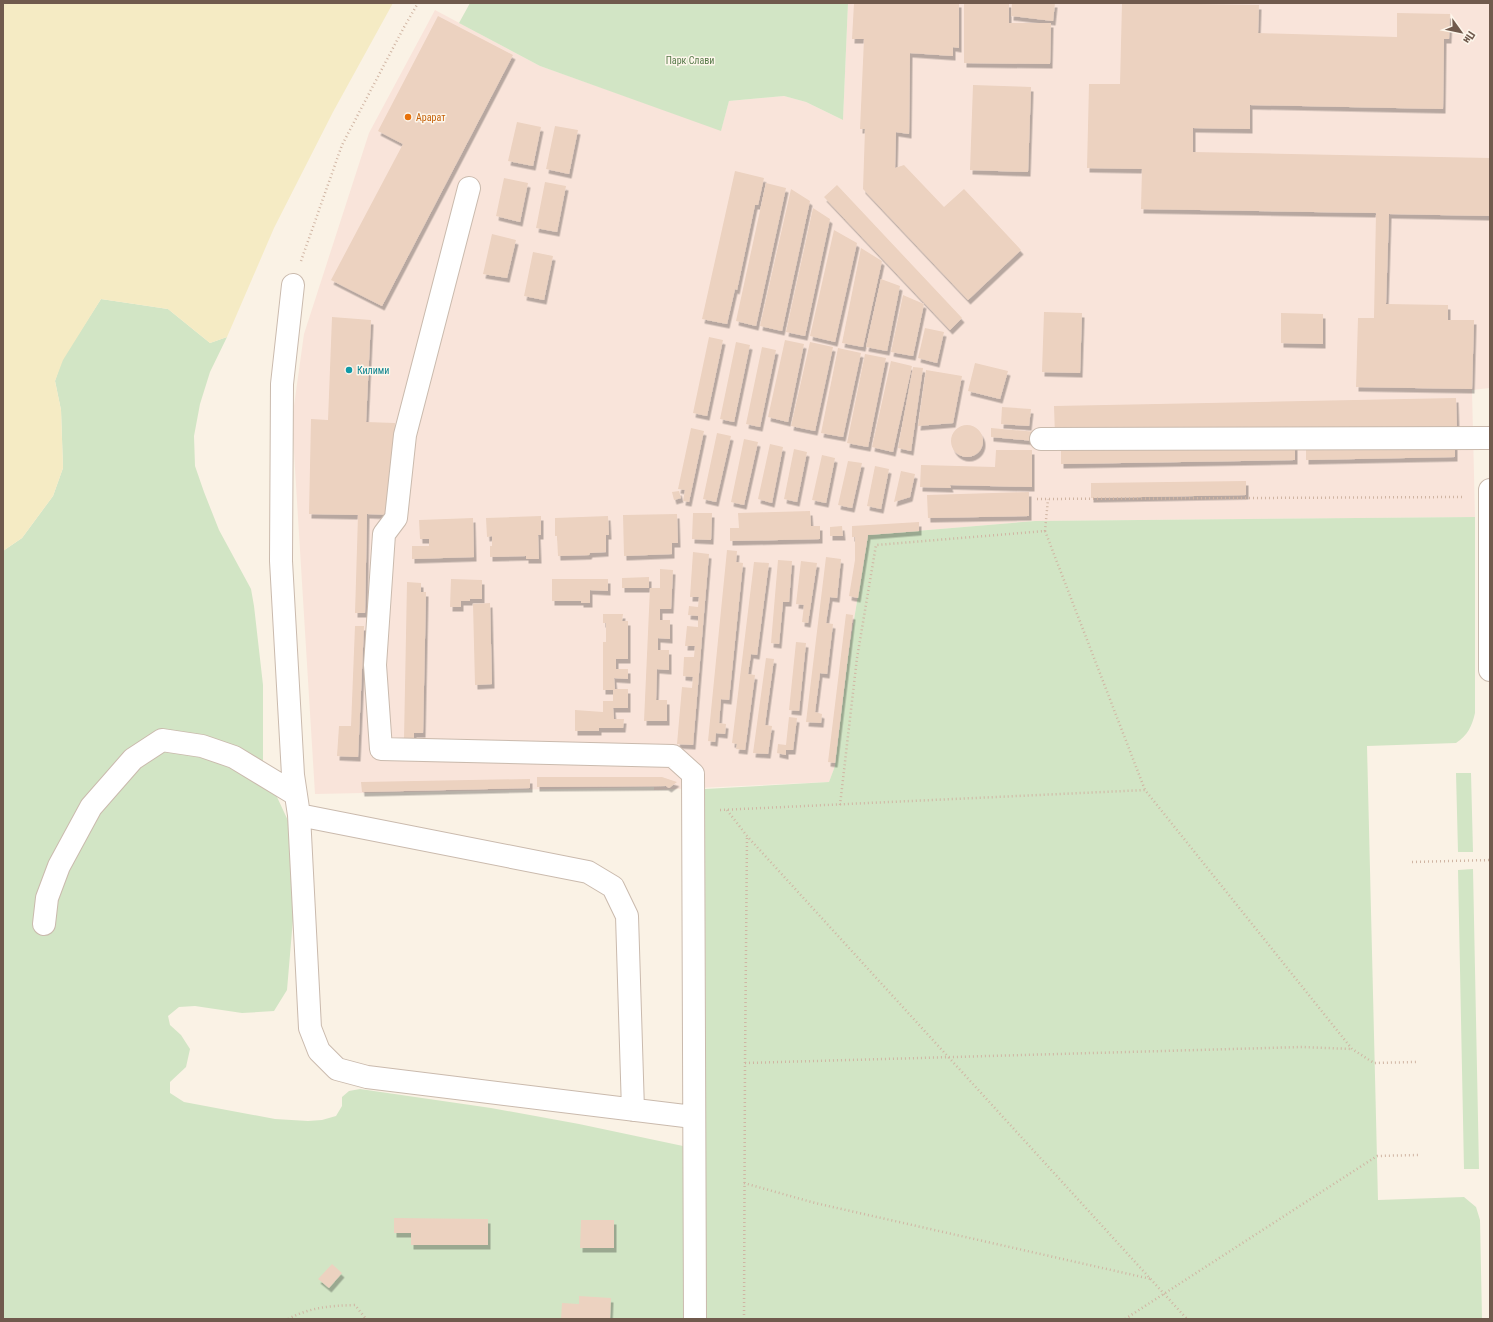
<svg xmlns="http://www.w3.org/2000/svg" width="1493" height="1322" font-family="'Roboto Condensed',sans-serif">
<defs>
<filter id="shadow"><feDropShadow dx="2.5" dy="4.5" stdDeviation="0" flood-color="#0004"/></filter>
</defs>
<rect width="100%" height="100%" fill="#faf2e5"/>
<!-- commercial -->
<path fill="#f9e4da" d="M848,3H1490V388L1472,390L1475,517L1035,521L868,535L848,656L835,766L829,782L654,790V787L315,794L292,420L304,334L369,133L435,10L540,66L721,130L729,101L784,96L806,102L843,120Z"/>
<!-- green -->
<path fill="#d2e5c5" d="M470,3H848L843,120L806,102L784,96L729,101L721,131L540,66L459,23Z
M101,299L168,309L210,343L227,337L210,372L200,404L194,436L195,466L204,492L219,530L251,589L254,606L263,685V767L291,827L294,859L293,919L287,990L274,1011L242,1013L195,1006L179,1007L168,1016L170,1025L181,1035L190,1049L186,1067L170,1082V1093L184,1102L275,1119L308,1121L322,1120L336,1116L342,1106V1097L349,1091L360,1089L491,1108L579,1124L683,1146L685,1319H3V551L22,538L53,496L63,468L61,410L55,381L62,360Z
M1475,517V713C1472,726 1468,735 1456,743L1367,746L1378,1200L1464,1197L1476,1207L1480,1220L1482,1319H706L705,789L829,782L835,766L848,656L868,535L1035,521Z
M1456,773H1471L1473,852H1458Z
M1473,869L1479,1169H1464L1458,870Z"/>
<!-- sand -->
<path fill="#f5ebc4" d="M3,3H393L333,112L274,228L227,337L210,343L168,309L101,299L63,360L55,381L61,410L63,468L53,496L22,538L3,551Z"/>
<!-- building -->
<path fill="#ecd2c0" filter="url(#shadow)" d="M854,3H959V48L953,47V56L910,53L909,134L896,132L895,168L904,165L944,207L964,189L1021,250L968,300L863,189L865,129H860L864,39H852Z
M964,3H1009V23H1051L1050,64L964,63Z
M1012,3H1055L1053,21L1011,16Z
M1122,3H1196V4L1259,5L1258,33L1397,37V13L1450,14L1449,39H1444L1443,109L1250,105V129L1193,128V152L1490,158V216L1389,214L1386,304L1448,305V320H1474L1472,389L1356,387L1358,318H1374L1376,213L1141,209L1142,169L1087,168L1089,84H1120Z
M438,16L513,55L382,306L331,280L403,144L378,131Z
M973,85L1031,87L1028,172L970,170Z
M517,122L541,127L533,166L508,161Z
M555,126L578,130L569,174L546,169Z
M735,171L764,178L758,205H755L737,290L735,289L727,324L702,319Z
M504,178L528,183L520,222L496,216Z
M545,182L566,186L557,232L536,228Z
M766,183L786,188L756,326L736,321Z
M837,185L962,318L950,330L824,197Z
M791,189L810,201L782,331L760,326Z
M813,208L830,219L805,336L786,332Z
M834,230L857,243L835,342L810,336Z
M492,234L516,240L507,278L483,274Z
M861,248L882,261L863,347L842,343Z
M533,252L553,256L544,300L524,296Z
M881,279L900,286L887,351L866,347Z
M903,295L924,304L913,356L891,352Z
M1044,312L1082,313L1080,373L1042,372Z
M1281,313L1323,314V344L1281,343Z
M332,317L371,320L366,422L395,423L393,515L367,514L365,613H355L358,515L309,514L311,419L328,420Z
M925,328L944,332L937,363L918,358Z
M709,337L723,340L707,416L693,413Z
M785,340L804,344L788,422L768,417Z
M736,342L750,345L734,422L720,419Z
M810,342L833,347L815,431L791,426Z
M762,347L776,350L760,427L746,424Z
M838,348L861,353L843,437L821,433Z
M865,354L886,358L868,447L847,443Z
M891,361L912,366L893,452L872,447Z
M975,363L1008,371L1000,399L968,391Z
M913,367L923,368L911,451L898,448Z
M926,370L962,376L953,423L918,426Z
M1456,398L1457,428L1055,436L1054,406Z
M1002,407L1031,409L1029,426L1001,424Z
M951 441a16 16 0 1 1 32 0a16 16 0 1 1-32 0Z
M691,428L704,431L689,502L683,501L685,490L678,489Z
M991,428L1036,432L1035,441L991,437Z
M717,433L731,436L716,502L703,499Z
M744,439L758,442L744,505L731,502Z
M1295,440V460L1061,464V445Z
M1455,442V457L1306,460V445Z
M770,444L783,447L772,503L758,499Z
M794,449L807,452L797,502L784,499Z
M996,450H1032V487L950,485L951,488L920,487L921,465L995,467Z
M822,455L835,458L826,503L812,500Z
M848,461L862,463L852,508L838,505Z
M875,466L889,469L881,509L867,506Z
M901,471L915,474L910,497L894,502Z
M1246,481V495L1091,498V483Z
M679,491L681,498L674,500L672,492Z
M1029,492V516L928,518L927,495Z
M810,511L811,526H820V539L730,541V528H739L738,513Z
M693,513H712L711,540L692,539Z
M677,514L678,543H672V554L624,556L623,515Z
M541,516V535H538L539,559H526V556L490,557V546H492V536L487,537L486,518Z
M608,516L609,535H606V552L590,553L589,555L558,556L557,536H555V518Z
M473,518L474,557L412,559V546H429V539H420L419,520Z
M919,522V531L868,535L858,598L849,596L855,560V537H852V526Z
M842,526L843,536H830V527Z
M727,550L737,551L736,562L743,563L729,700L721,699L719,723L726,724L725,734L716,733L715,742L708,741Z
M693,552L709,554L693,745L677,744L682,687L692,688L693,677L683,676L684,657H694L695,646H685L687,626L698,627V616L688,615L689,606L698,607L699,597H690Z
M826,557L841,559L837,598L830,597L826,623L833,624L827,674L820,673L815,712L822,714L821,723L806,722Z
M778,560L792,561L789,602H783L779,644L771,643Z
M801,561L817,563L808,623L802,622L804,605L796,604Z
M754,562L769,563L757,655L751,654L748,674L755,675L745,750L736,749L737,744L732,743Z
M660,569L673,570L671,609H660V620H670V639L658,638V650H669V670L657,669L656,700H667V721H644L650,588H660Z
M649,577V588H622V578Z
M451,579L482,580V599H470V601H461V607H450Z
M552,579H608V591L590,590V603H581V601H552Z
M407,582L421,583V592H426L423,733H414V739H404Z
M490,603L492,684L475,685L473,604Z
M603,614H623L622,621H628V659H616V669H628V679L614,678L615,689H628V708H613L614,719H624L623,728H599V731H575V710L603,712V701H613V690H603V642H606V623H603Z
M846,614L853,615L848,656L835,763L828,762Z
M355,626H364L358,757L337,756L339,726H351Z
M796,642L806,643L799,711L789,710Z
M766,658L774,659L765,725L772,726L768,754L753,753Z
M789,717L797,718L793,750H786V755L777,753L778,744L786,745Z
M537,777H662L677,782L669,788L666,786L537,787Z
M530,779V788L362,792L361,782Z
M394,1218L488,1219V1245H411V1233H394Z
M581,1220H614V1248H580Z
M332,1264L342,1273L329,1288L318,1279Z
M579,1296L611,1298L610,1319H561L562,1303L579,1304Z"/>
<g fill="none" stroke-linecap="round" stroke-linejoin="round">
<defs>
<path id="minor" d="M469,188L405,435L396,518L384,534L375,665L381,749L673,756L693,774L695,1319
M293,285L282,384L281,561L293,775L299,815L310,1028L319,1051L337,1069L367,1077L693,1117
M1041,439L1490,438
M1490,490V670
M299,815L588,872L613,887L627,916L633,1110
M44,924L47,898L59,866L91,807L133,759L162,740L202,746L234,757L295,794"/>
</defs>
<!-- minor casing -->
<use href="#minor" stroke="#cabaad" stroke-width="24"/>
<!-- path -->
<path stroke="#d0b5a3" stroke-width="2.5" stroke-dasharray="1 3" stroke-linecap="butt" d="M301,261L342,145L403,29L418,3
M1037,499L1463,497
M1045,531L1145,790
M840,805L857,658L876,545L1045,531L1048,499
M720,810L1145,790L1352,1049L1374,1063L1416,1062
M727,810L747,836L1187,1319
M1412,862L1490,860
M745,1063L1302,1047L1352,1049
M744,1183L815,1203L1151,1279
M288,1319C311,1307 329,1306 355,1305L366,1319
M744,1319L745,1063L747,836
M1125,1319L1377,1156L1419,1155"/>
<!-- minor -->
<use href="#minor" stroke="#fff" stroke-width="22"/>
</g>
<!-- markers -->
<circle fill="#e8710a" stroke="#fdf6eb" stroke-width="1.5" cx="408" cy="117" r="4"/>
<circle fill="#0f9aa8" stroke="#fdf6eb" stroke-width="1.5" cx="349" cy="370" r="4"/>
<g text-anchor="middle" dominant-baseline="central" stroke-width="3" stroke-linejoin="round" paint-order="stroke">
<!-- park labels -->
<g font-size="10" fill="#577a4a" stroke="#fdf6eb">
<text x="690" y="60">Парк Слави</text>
</g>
<!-- food labels -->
<g font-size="10" fill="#c56008" stroke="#fdf6eb" text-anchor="start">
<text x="416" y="117">Арарат</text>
</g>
<!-- culture labels -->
<g font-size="10" fill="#0d838f" stroke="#fdf6eb" text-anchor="start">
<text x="357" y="370">Килими</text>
</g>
</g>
<!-- border -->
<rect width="1493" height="1322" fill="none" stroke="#705a4d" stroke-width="8"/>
<!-- north arrow -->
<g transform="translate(1461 32) rotate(123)" stroke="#fdf6eb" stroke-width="3" paint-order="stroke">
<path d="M0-3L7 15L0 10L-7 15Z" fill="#705a4d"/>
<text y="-6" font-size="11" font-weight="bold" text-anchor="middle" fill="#705a4d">Пн</text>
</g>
</svg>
